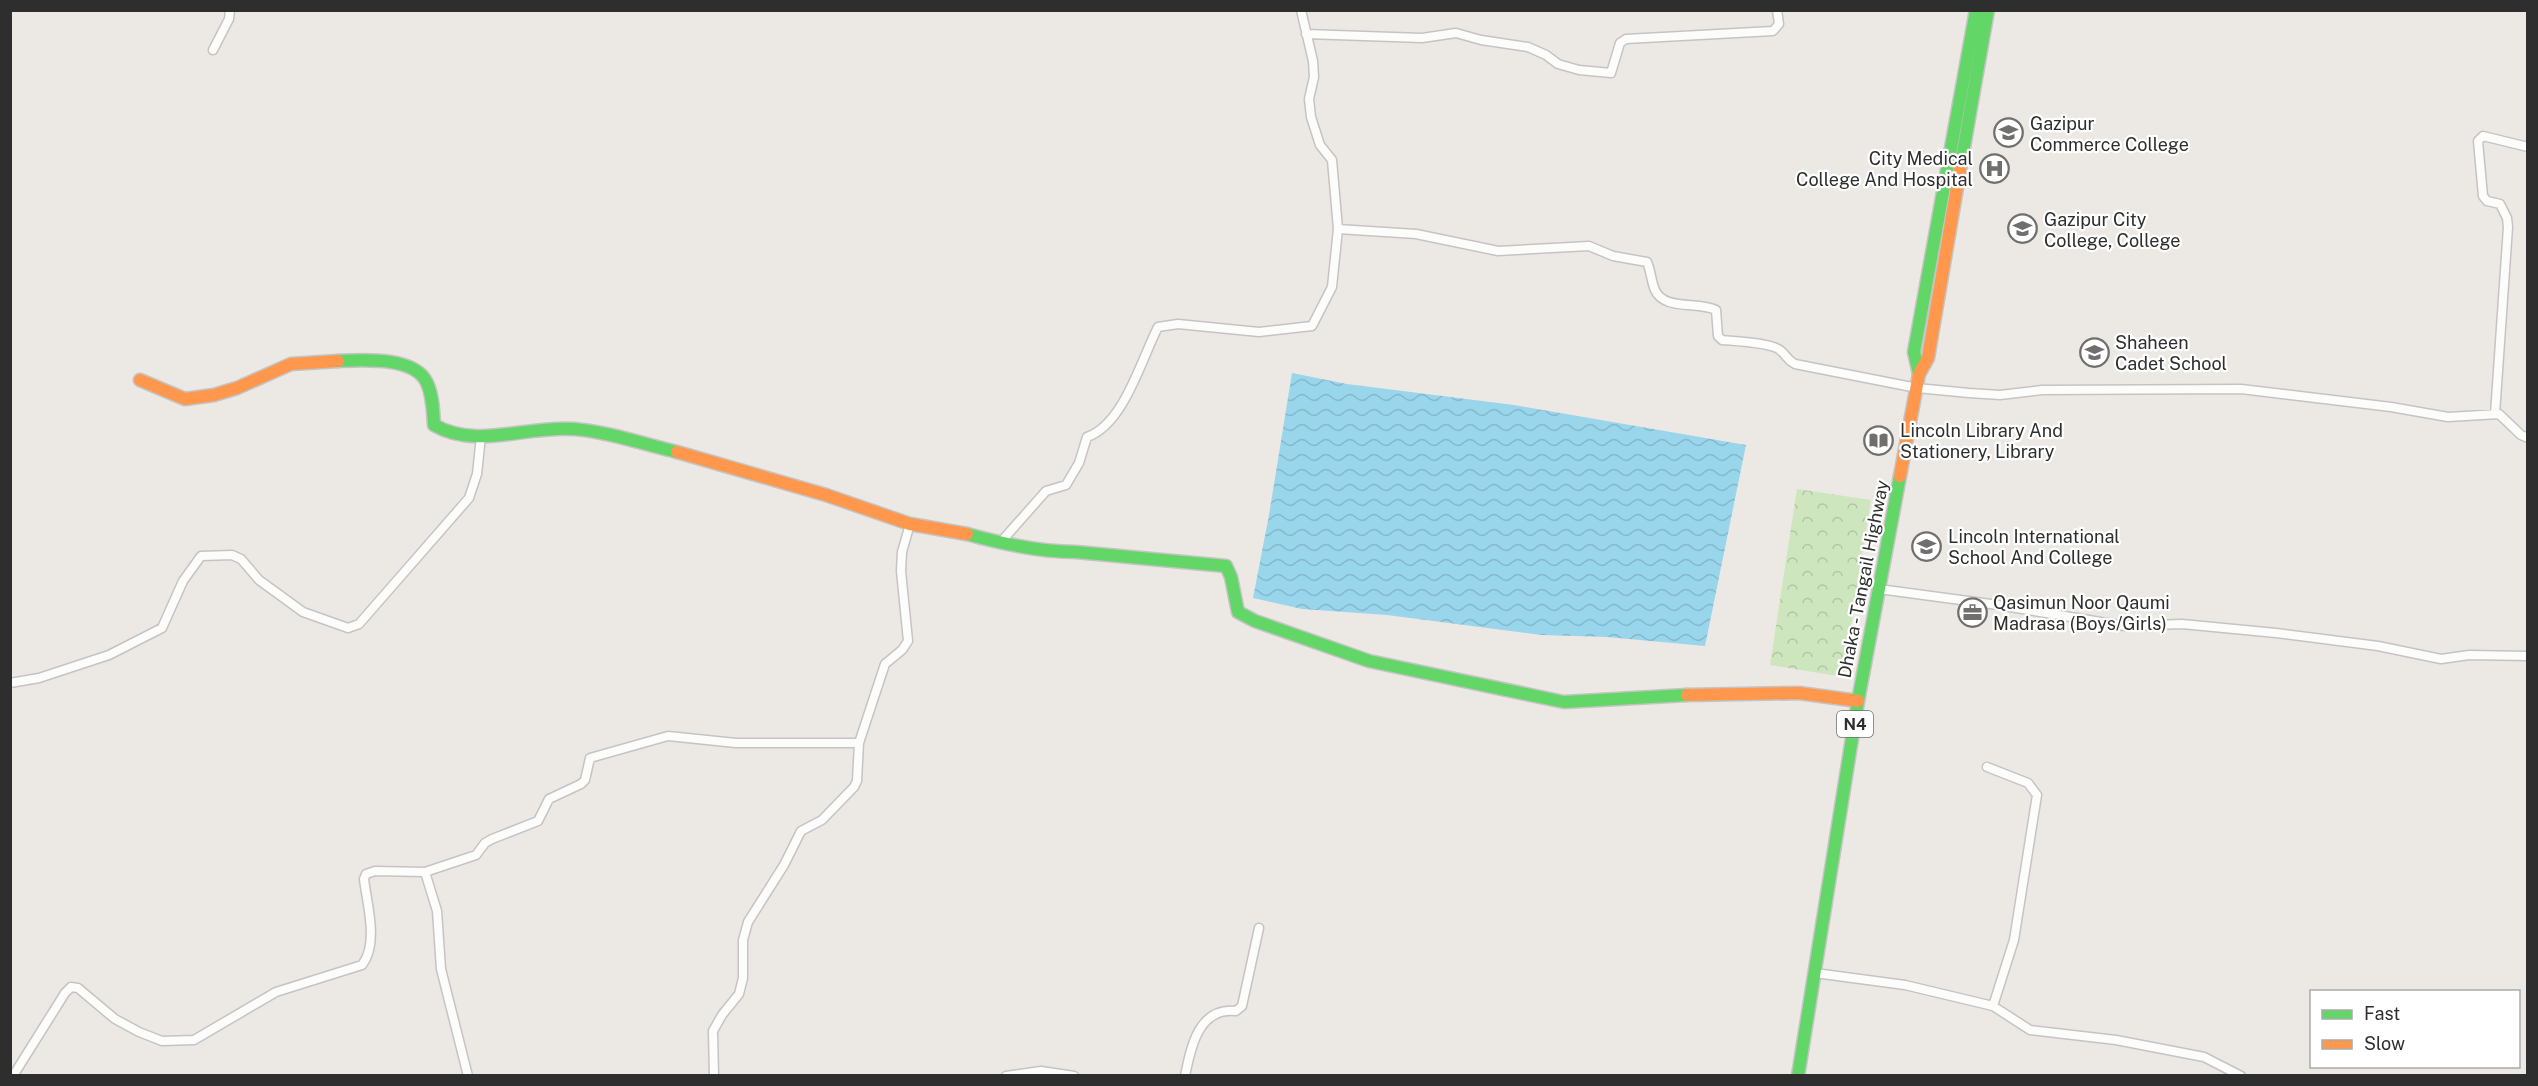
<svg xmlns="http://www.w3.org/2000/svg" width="2538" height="1086" font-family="'Public Sans',sans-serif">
<defs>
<pattern id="park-crowns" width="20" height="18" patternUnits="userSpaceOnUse" patternTransform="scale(1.5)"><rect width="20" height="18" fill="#cee6be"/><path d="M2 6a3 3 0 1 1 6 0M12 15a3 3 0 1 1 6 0" fill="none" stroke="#b1c6a4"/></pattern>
<pattern id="water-waves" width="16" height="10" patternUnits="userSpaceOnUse" patternTransform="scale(1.5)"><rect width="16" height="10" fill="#99d6ec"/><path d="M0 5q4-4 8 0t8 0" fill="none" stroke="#84b8cb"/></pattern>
</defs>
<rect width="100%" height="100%" fill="#ece8e4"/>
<!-- park -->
<path fill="url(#park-crowns)" d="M1797,489L1871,500L1843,677L1770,665Z"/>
<!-- water -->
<path fill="url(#water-waves)" d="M1292,373L1347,384L1514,405L1746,445L1705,646L1607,637L1542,635L1387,615L1302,609L1253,598L1269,515Z"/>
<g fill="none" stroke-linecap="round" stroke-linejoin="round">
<defs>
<path id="street" d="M1306,34L1422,38L1456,33L1481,40L1528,47L1546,55L1558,64L1579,70L1611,73L1620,43L1626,39L1773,31L1779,24L1777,10
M213,50L229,19L230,10
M1338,229L1416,234L1498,251L1589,246L1613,256L1647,262C1651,271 1651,281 1655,290C1664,311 1698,301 1716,310L1718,336L1722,340C1734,341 1774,343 1781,351C1787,356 1787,360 1795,364L1917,388L1969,393L2000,395L2042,390L2241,389L2391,407L2448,417L2499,414L2521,435L2528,438
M2495,414L2508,227L2507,218L2500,204L2487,201L2483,196L2478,141L2483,136L2528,147
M1000,543L1046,491L1066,485L1079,463L1087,437C1124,424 1141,360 1158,327L1178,324L1259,332L1312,326L1332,287L1338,229L1332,160L1320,145L1311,117L1309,99L1314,77L1313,61L1301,10
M1879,589L1998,605L2125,626L2182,624L2276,633L2378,646L2441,659L2469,655L2528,656
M10,683L39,678L109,655L162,628L183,581L201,556L232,555L241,559L259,580L303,612L348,628L359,624L469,498L477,474L481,436
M1987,767L2028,783L2037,795L2014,940L1993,1006
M425,872L437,911L441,969L468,1076
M1815,973L1905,985L1993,1006L2030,1030L2116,1040L2204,1057L2241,1076
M13,1076L65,993L71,987L78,988L115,1019L139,1032L162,1041L194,1040L276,992L362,965C379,943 367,905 364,879L366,874L375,871L425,872L476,855L485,843L492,839L538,821L549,799L581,784L585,780L590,758L668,736L736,743H859
M714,1076L713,1031L722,1015L739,994L743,978V940L748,922L784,865L801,831L822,820L854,787L857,781L859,743L885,664L902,650L908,641L901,571L902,552L910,524
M1006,1076L1041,1071L1074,1076
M1185,1076C1191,1046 1199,1007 1236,1011L1242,1006L1259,928"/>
<path id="fast" d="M1961,164L1988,10
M338,361C362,360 415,356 427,383C433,396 433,411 434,425C477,450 527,425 574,429C609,432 643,444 677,452
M1919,374L1914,352L1976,10
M967,534C1003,544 1039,552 1076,552L1226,566L1231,577L1238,612L1255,621L1369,661L1564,702L1687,695
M1798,1076L1858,701L1900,476"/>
<path id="slow" d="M140,380L185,399L214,395L237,388L291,364L338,361
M677,452L826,495L910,524L967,534
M1900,476L1919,374L1928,358L1961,164
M1687,695L1799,693L1858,701"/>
</defs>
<!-- street casing -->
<use href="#street" stroke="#c5c4c5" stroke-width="11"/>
<!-- fast casing -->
<use href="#fast" stroke="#c5c4c5" stroke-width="15"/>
<!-- slow casing -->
<use href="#slow" stroke="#c5c4c5" stroke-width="15"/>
<!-- street -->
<use href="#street" stroke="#fcfcfb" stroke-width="8"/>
<!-- fast -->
<use href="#fast" stroke="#63d668" stroke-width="12"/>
<!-- slow -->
<use href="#slow" stroke="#ff974d" stroke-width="12"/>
</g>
<!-- icons -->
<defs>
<symbol id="university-ring" viewBox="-11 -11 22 22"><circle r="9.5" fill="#fff" stroke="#706f6e" stroke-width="1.5"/><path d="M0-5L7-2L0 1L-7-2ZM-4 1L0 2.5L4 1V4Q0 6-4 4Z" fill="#706f6e"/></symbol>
<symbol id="hospital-ring" viewBox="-11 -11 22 22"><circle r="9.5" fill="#fff" stroke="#706f6e" stroke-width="1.5"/><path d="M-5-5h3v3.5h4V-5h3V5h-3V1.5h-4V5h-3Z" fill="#706f6e"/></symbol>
<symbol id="school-ring" viewBox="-11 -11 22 22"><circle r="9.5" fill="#fff" stroke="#706f6e" stroke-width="1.5"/><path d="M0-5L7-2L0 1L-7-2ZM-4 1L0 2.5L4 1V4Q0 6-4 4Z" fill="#706f6e"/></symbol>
<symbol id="library-ring" viewBox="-11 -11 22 22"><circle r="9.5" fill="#fff" stroke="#706f6e" stroke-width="1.5"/><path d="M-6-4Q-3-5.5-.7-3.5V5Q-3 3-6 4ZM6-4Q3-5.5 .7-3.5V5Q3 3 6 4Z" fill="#706f6e"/></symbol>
<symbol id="office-ring" viewBox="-11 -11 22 22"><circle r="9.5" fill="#fff" stroke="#706f6e" stroke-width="1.5"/><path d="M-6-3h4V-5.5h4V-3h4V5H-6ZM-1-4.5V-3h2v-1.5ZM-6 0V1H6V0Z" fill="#706f6e"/></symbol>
</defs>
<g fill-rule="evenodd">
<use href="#university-ring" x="1992" y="116" width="33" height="33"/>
<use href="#hospital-ring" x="1978" y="152" width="33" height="33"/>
<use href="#university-ring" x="2006" y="212" width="33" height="33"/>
<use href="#school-ring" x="2078" y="336" width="33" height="33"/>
<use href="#library-ring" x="1862" y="424" width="33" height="33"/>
<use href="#university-ring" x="1910" y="530" width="33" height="33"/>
<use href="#office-ring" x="1956" y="596" width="33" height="33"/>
</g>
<g text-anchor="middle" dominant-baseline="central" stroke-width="4.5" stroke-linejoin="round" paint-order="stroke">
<!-- shield labels -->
<rect fill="#fff" stroke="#6d6d6d" stroke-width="1.5" x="1837" y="711" width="36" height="26" rx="4.5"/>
<g font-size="16" font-weight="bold" fill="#2e2e2e">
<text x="1855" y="724">N4</text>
</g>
<!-- poi labels -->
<g font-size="18" fill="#2e2e2e" stroke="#fff" text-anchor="start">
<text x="2030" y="123">Gazipur<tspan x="2030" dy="21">Commerce College</tspan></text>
<text x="1973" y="158" text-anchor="end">City Medical<tspan x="1973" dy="21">College And Hospital</tspan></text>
<text x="2044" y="219">Gazipur City<tspan x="2044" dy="21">College, College</tspan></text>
<text x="2115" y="342">Shaheen<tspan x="2115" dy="21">Cadet School</tspan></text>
<text x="1900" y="430">Lincoln Library And<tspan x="1900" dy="21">Stationery, Library</tspan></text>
<text x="1948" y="536">Lincoln International<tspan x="1948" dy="21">School And College</tspan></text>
<text x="1993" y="602">Qasimun Noor Qaumi<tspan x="1993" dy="21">Madrasa (Boys/Girls)</tspan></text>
</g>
<!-- street labels -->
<g font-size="18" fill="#2e2e2e" stroke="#fff">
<text transform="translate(1863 579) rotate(-79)">Dhaka - Tangail Highway</text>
</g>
</g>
<!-- border -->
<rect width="2538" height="1086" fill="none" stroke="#2e2e2e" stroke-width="24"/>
<!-- legend -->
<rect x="2310" y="990" width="210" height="78" fill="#ffffff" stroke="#ababab" stroke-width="1.5"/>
<rect x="2322" y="1010" width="30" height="9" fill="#63d668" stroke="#ababab" stroke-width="1.5"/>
<text x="2364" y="1020" font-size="18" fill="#2e2e2e">Fast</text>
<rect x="2322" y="1040" width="30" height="9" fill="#ff974d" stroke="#ababab" stroke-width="1.5"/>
<text x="2364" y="1050" font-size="18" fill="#2e2e2e">Slow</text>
</svg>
